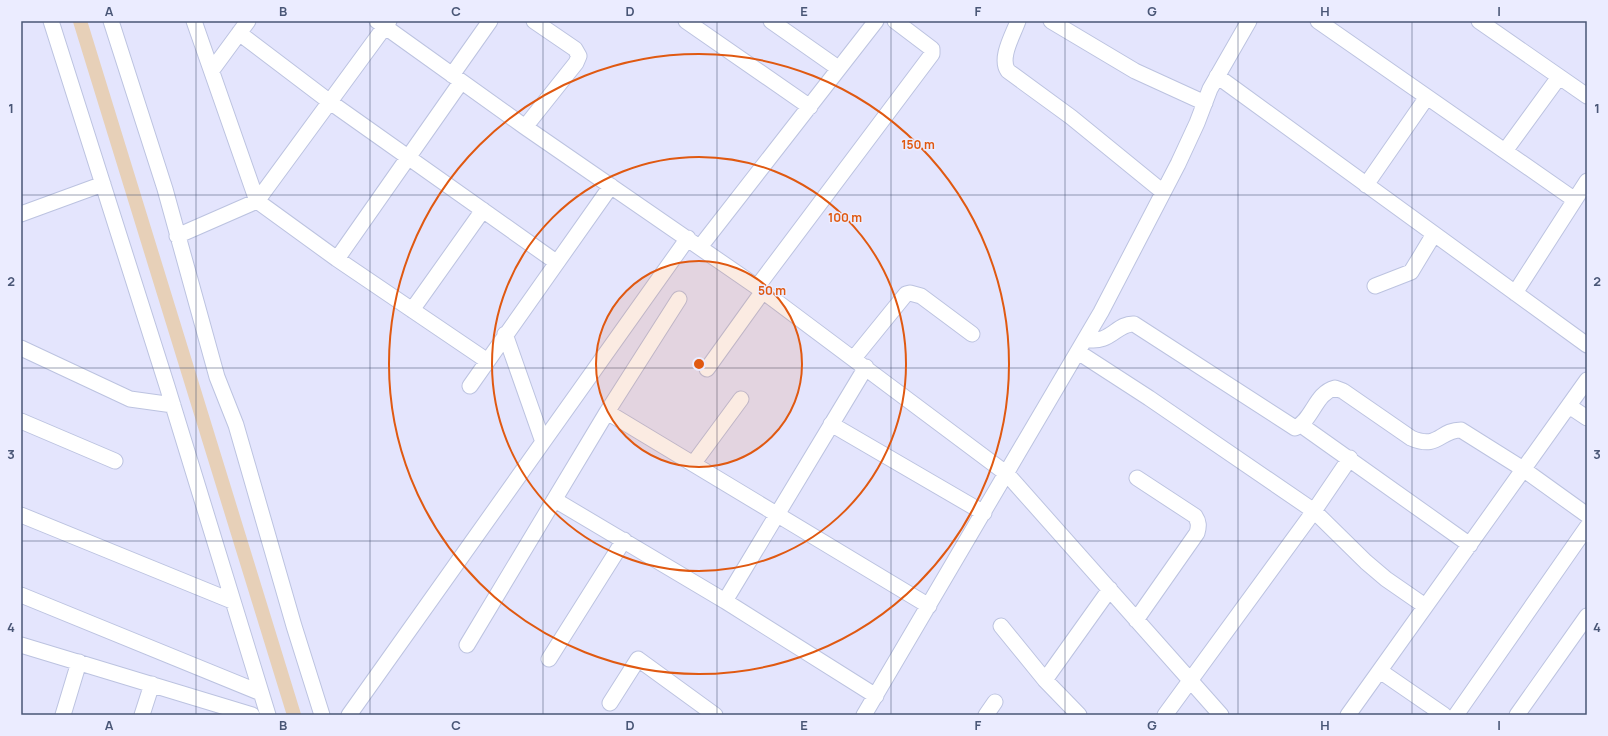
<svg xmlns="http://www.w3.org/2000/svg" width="1608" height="736" font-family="Manrope,sans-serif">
<rect width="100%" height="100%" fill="#e4e5fd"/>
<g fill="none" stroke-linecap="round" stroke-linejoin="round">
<!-- canal -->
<path stroke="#e7d0b8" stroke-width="14" d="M80,21L294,715"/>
<defs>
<path id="minor" d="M51,21L167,386L268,715
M111,21L165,189L217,377L236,425L294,626L322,715
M377,21L525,127L757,287L1007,474L1221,715
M389,21L257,201L337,259L486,360
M686,21L810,107
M771,21L838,68
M1018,21C1013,35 999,58 1008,71L1071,117L1163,192
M1051,21L1135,71L1205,103
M1318,21L1575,200
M1479,21L1587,96
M239,33L330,102L556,262
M212,70L248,21
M452,75L490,21
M1217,76L1587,345
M525,127L576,63L579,56L575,49L534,21
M1505,151L1559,77
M1366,185L1427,97
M21,214L103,184
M177,236L257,201L194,21
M700,247L876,21
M337,259L461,82
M1375,286L1411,272L1434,234
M757,287L932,54V49L895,21
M1515,293L1587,181
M412,310L483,210
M505,334L543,442
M1085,339C1111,345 1116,323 1134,324L1295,428C1313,420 1315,393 1335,388L1343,391L1411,438C1439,450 1439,430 1461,430L1523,469L1587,515
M21,348L130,399L173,405
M1078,352L1149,398L1314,511L1366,562L1386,579L1425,606
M854,358L906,294L910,293L921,296L972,334
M707,369L763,291
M470,386L611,186
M1569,406L1587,418
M607,412L929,606
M21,421L115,461
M831,424L984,513
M1301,425L1470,545
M693,464L741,399
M555,500L725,601L876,696
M21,515L232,601
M21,595L261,693
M725,601L866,367
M1136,620L1197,533C1199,526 1199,522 1195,516L1137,478
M1001,626L1045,680L1079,715
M21,645L252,715
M467,645L607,412L679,299
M549,659L624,540
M1380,671L1444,715
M1045,680L1110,589
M610,703L638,659L715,715
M63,715L79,662
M142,715L152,684
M349,715L688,238
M864,715L1101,312L1178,164L1197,123L1210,89L1249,21
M986,715L995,702
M1165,715L1314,511L1350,458
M1348,715L1587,380
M1456,715L1587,527
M1517,715L1587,616"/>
</defs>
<!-- minor casing -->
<use href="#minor" stroke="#bcc3e0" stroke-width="17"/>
<!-- minor -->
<use href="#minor" stroke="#fff" stroke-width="15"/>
</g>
<!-- grid -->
<path fill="none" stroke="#495676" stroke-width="1" stroke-opacity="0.55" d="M196,21V715M370,21V715M543,21V715M717,21V715M891,21V715M1065,21V715M1238,21V715M1412,21V715M21,195H1587M21,368H1587M21,541H1587"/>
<!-- distance rings -->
<circle cx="699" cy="364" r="103" fill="#e05911" fill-opacity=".12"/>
<g fill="none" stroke="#e05911" stroke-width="2">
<circle cx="699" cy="364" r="103"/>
<circle cx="699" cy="364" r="207"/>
<circle cx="699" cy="364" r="310"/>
</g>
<circle cx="699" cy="364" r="6" fill="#e05911" stroke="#ebecff" stroke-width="2"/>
<g font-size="12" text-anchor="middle" font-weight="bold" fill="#e05911" stroke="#ebecff" stroke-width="3" stroke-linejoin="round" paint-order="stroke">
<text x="918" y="149">150 m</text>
<text x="845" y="222">100 m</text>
<text x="772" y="295">50 m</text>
</g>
<!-- border -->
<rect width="1608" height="736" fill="none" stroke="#ebecff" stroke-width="44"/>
<rect x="22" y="22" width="1564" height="692" fill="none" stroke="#495676" stroke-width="1.5"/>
<g font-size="13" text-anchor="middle" font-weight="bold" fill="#495676">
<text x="109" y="16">A</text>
<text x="283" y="16">B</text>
<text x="456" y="16">C</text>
<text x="630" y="16">D</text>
<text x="804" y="16">E</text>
<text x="978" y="16">F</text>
<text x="1152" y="16">G</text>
<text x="1325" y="16">H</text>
<text x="1499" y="16">I</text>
<text x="11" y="113">1</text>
<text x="1597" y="113">1</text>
<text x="11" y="286">2</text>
<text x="1597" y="286">2</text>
<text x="11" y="459">3</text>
<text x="1597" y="459">3</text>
<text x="11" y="632">4</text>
<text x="1597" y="632">4</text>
<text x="109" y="730">A</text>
<text x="283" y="730">B</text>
<text x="456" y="730">C</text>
<text x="630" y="730">D</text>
<text x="804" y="730">E</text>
<text x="978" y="730">F</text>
<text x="1152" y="730">G</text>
<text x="1325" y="730">H</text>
<text x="1499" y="730">I</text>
</g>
</svg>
